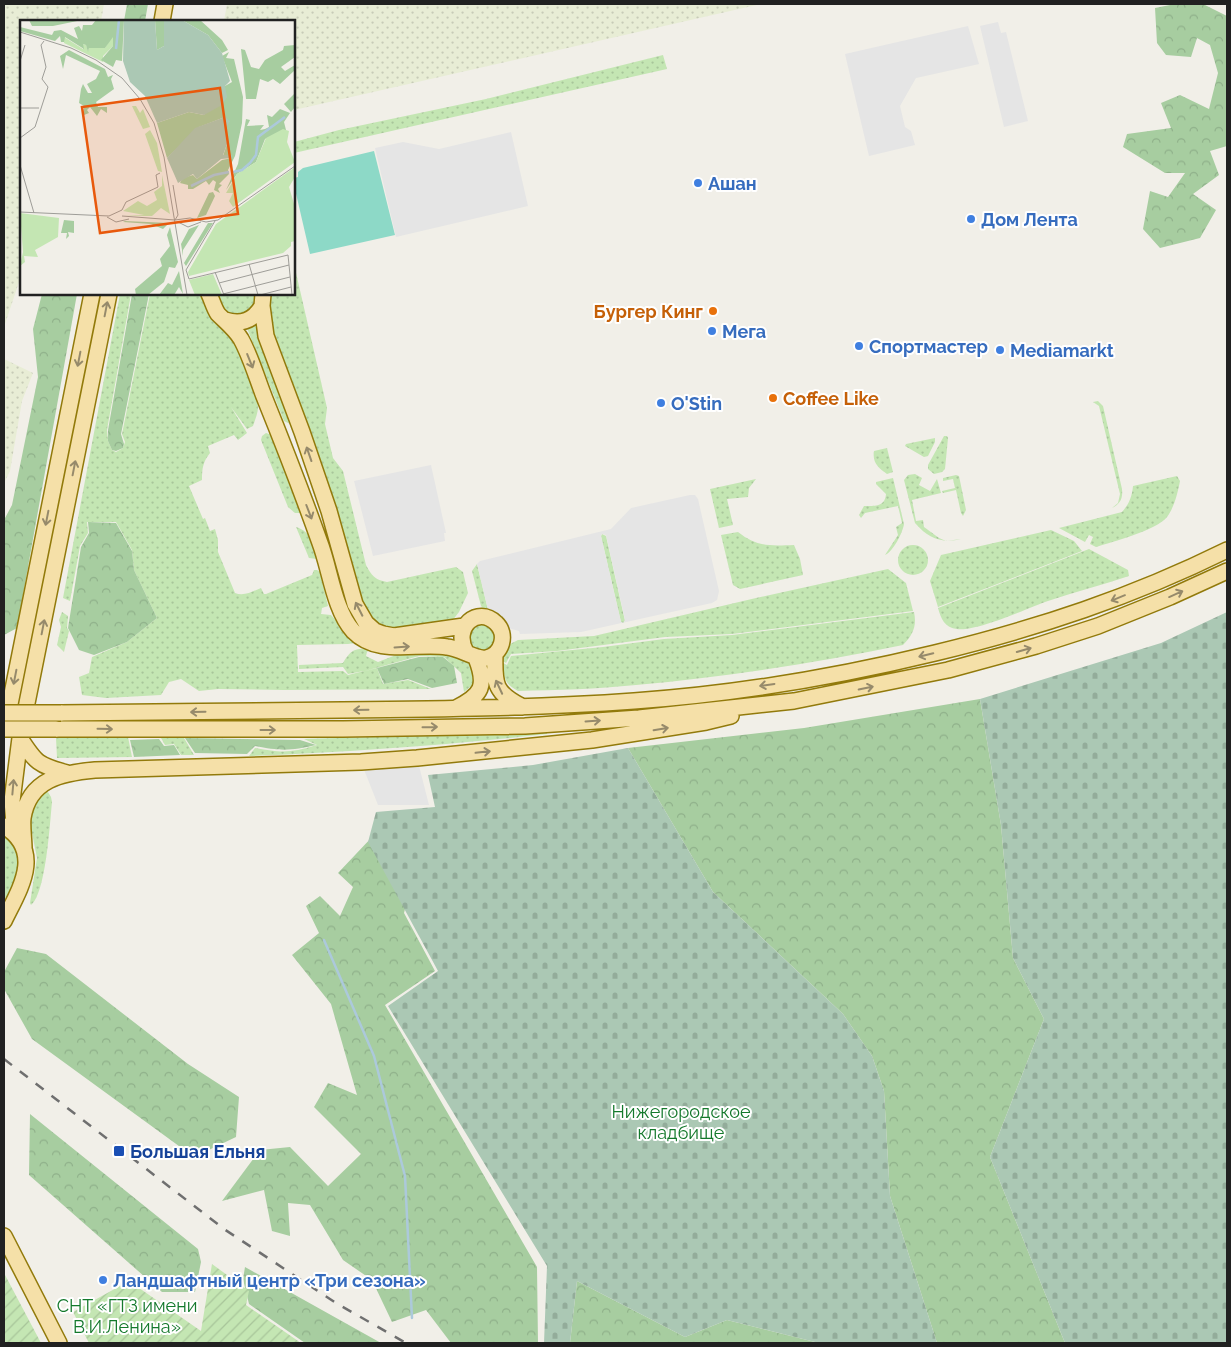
<svg xmlns="http://www.w3.org/2000/svg" width="1231" height="1347" font-family="Raleway,sans-serif">
<defs>
<pattern id="farmland-dots" width="8" height="8" patternUnits="userSpaceOnUse" patternTransform="scale(1.25)"><rect width="8" height="8" fill="#e8edd5"/><path d="M2 2h.1M6 6h.1" fill="none" stroke="#c7cbb7" stroke-width="1.8" stroke-linecap="round"/></pattern>
<pattern id="grass-dots" width="8" height="8" patternUnits="userSpaceOnUse" patternTransform="scale(1.25)"><rect width="8" height="8" fill="#c4e6b3"/><path d="M2 2h.1M6 6h.1" fill="none" stroke="#a8c59a" stroke-width="1.8" stroke-linecap="round"/></pattern>
<pattern id="forest-crowns" width="20" height="18" patternUnits="userSpaceOnUse" patternTransform="scale(1.25)"><rect width="20" height="18" fill="#a7cda0"/><path d="M2 6a3 3 0 1 1 6 0M12 15a3 3 0 1 1 6 0" fill="none" stroke="#8fb08a"/></pattern>
<pattern id="cemetery-stones" width="16" height="16" patternUnits="userSpaceOnUse" patternTransform="scale(1.25)"><rect width="16" height="16" fill="#abc8b4"/><path d="M2 7V4a2 2 0 0 1 4 0v3zM10 15v-3a2 2 0 0 1 4 0v3z" fill="#93ac9a"/></pattern>
<pattern id="garden-furrows" width="10" height="10" patternUnits="userSpaceOnUse" patternTransform="scale(1.25)"><rect width="10" height="10" fill="#c4e6b3"/><path d="M-1 1l2-2M0 10L10 0M9 11l2-2" fill="none" stroke="#a8c59a"/></pattern>
</defs>
<rect width="100%" height="100%" fill="#f1efe8"/>
<!-- farmland -->
<path fill="url(#farmland-dots)" d="M4,4H104L101,21H21V276L4,327Z
M227,4H761L294,110V21H224Z
M4,359L33,373L22,401L10,471L4,483Z"/>
<!-- grass -->
<path fill="url(#grass-dots)" d="M663,55L667,69L294,153V142L339,130L486,99Z
M294,264L327,408L325,424L333,458L343,471L366,565C371,575 375,580 387,582L456,567L463,572L468,593L459,612L452,621L401,633L369,623L271,329L269,294H294Z
M120,294H131L107,430L108,441L112,450L116,452L123,448L125,442L122,434L150,294H201C206,310 220,321 231,334C238,343 258,396 258,407C258,413 255,420 253,426L247,429L231,407L247,433L238,440L234,435L208,446L210,453C203,462 202,468 202,480L189,486L203,519L205,518L210,531L215,529L218,540V552L235,593C244,597 253,591 261,588L264,594H266L312,575L314,570H317L320,572L328,606L322,608L321,614L331,615L347,633L362,642L348,644L297,645L298,672L343,671L348,675L364,671L348,674L343,667L299,669V665L343,663C352,648 355,649 372,648L367,652L366,656L378,662L414,648L446,649L472,663L475,679L471,686L464,692L461,673L444,657L419,656L365,671L377,668L383,684L408,680L431,689L284,690L218,689L217,687L218,689L199,691L181,679L169,682L161,695L106,698L82,695L79,677L89,673L92,657L127,642L157,618L134,570L132,550L116,522H87L88,533L80,546L70,601L63,598Z
M219,294H256V304L243,317L225,313L218,301Z
M260,317L296,427L284,421L245,323Z
M1098,401L1103,406L1122,489C1123,499 1120,504 1112,508L1118,503L1120,494L1099,406L1093,402Z
M266,433L272,435L303,513H295L288,507L261,440L262,436Z
M944,436H947L948,438L945,469L942,472L934,474L928,469V465Z
M935,438V442L928,456L924,457L905,446L906,444Z
M887,448L893,472L887,474C879,468 872,463 874,451Z
M915,474L922,478L919,485L930,491L937,479L941,493L912,500L916,521L923,520L924,527L939,538L946,541L961,539C942,544 928,538 915,523L904,480L908,475Z
M956,475L959,476L966,510L963,516L961,513L956,490L943,493L942,491L955,488L953,479L943,481V478Z
M1177,476L1180,481C1178,492 1174,508 1167,517C1157,530 1112,542 1096,547L1090,544L1093,537L1089,535L1085,542L1059,528L1122,512C1129,504 1132,497 1133,486Z
M893,478L904,524C903,532 893,552 885,555L898,535L896,527L902,523L898,506L865,513L861,518L859,515L864,506C875,506 885,507 886,494L876,484V482Z
M756,479L749,488L748,497L727,499L733,525L719,528L710,489Z
M296,527C312,532 314,545 317,559L309,558Z
M1051,530L1074,541L1082,551L938,607L930,581L941,555Z
M738,532C757,547 770,546 794,545L800,559L803,575L740,589L733,585L721,535Z
M602,534L606,536L625,621L623,623L621,622L601,536Z
M898 560a15 15 0 1 1 30 0a15 15 0 1 1-30 0Z
M1089,549L1128,570L1129,576C1102,585 1075,592 1048,601C1028,608 976,632 957,629C945,628 941,619 938,608Z
M477,564L489,614L481,606L472,571Z
M888,569L906,583L913,611L732,634L665,637L557,651L511,654L506,663L501,660C502,648 508,645 518,640L594,636L756,598Z
M62,612L68,616L67,628L69,631L64,652L57,645L61,627L59,620Z
M914,612C917,626 913,635 903,645C815,663 726,677 636,685C597,689 558,690 518,691C504,684 504,677 503,663L507,665L511,656L603,647L664,639L732,635Z
M468 638a14 14 0 1 1 28 0a14 14 0 1 1-28 0Z
M547,732V734C448,745 349,752 249,756L255,748C283,753 290,753 317,745L304,739Z
M128,737L132,757L57,758L56,738Z
M161,738H184L194,755H181L174,744L165,745Z
M48,792L51,797L52,802C50,822 46,894 31,905L30,903L37,858L30,823L31,808L41,793Z
M4,834C21,848 23,859 17,880C14,888 11,894 4,899Z"/>
<!-- forest -->
<path fill="url(#forest-crowns)" d="M127,4H148L145,21H124Z
M1175,4H1203L1227,16V146L1210,151L1219,175L1193,194L1216,210L1200,238L1160,248L1143,229L1150,191L1168,197L1185,173H1165L1123,147L1127,134L1171,128L1161,103L1180,95L1209,109L1218,73L1210,45L1197,38L1191,57L1166,55L1157,43L1155,8Z
M42,294H77L17,628L4,635V520L12,505L38,377L33,329Z
M132,294H149L121,434L124,444L123,448L116,451L112,450L108,441V430Z
M88,522L116,523L132,551L134,570L157,618L127,642L94,655L79,650L68,628L81,547L89,533Z
M419,657H443L454,666L457,683L432,688L408,679L384,684L377,668Z
M980,699L1001,825L1013,958L1044,1019L990,1157L1065,1343H937L890,1196L884,1091L872,1056L843,1014L713,892L628,748L804,728Z
M185,738L300,740L316,745C291,751 280,751 255,746L247,754L195,753Z
M159,739L164,746L174,745L180,755L134,757L130,740Z
M373,836L415,870L404,913L435,971L385,1005L537,1267L538,1343H451L426,1310L392,1322L372,1280L343,1260L310,1205L288,1203L290,1236L272,1231L264,1190L222,1201L260,1150L290,1147L328,1186L361,1154L314,1107L328,1083L357,1095L331,1004L292,955L319,933L306,906L320,896L340,916L353,887L338,873Z
M17,948L46,954L188,1064L239,1097L236,1137L194,1157L32,1039L4,989V972Z
M30,1114L198,1249L201,1262L195,1292H162L29,1175Z
M245,1267L381,1343H305L249,1304L243,1279Z
M577,1281L685,1337L727,1320L819,1343H570Z"/>
<!-- cemetery -->
<path fill="url(#cemetery-stones)" d="M1227,612V1343H1065L990,1157L1044,1019L1013,958L1001,825L980,699L1161,643Z
M628,748L713,892L843,1014L872,1056L884,1091L890,1196L937,1343H819L727,1320L685,1337L577,1281L570,1343H544L547,1266L388,1006L438,971L368,842L376,812L435,807L428,775L533,765Z"/>
<!-- garden -->
<path fill="url(#garden-furrows)" d="M212,1264L249,1291L246,1305L301,1343H89L73,1312L129,1281L201,1331Z
M4,1273L41,1343H4Z"/>
<!-- pitch -->
<path fill="#8dd9c7" d="M374,151L395,235L310,254L294,185V178L298,177V172L303,168Z"/>
<!-- parking -->
<path fill="#e5e5e5" fill-rule="evenodd" d="M998,22L1001,33L1006,32L1028,121L1004,127L980,26Z
M968,26L979,64L916,78L900,106L905,127L911,131L915,145L869,156L845,54Z
M511,132L528,206L396,237L375,148L403,142L439,149Z
M431,465L446,533H444L445,541L373,556L354,481Z
M690,495H695L698,499L719,591L717,600L712,603L581,632L520,634L519,631L508,628L503,620L489,614L477,564L480,561L611,529L631,508ZM602,534L606,535L625,620L623,623L621,622L601,536Z
M417,758L429,805H378L361,762Z"/>
<g fill="none" stroke-linecap="round" stroke-linejoin="round">
<!-- stream -->
<path stroke="#acc9db" stroke-width="2.5" d="M324,940L374,1056L405,1176L412,1318"/>
<defs>
<path id="major" d="M162,21L165,4
M209,294C212,300 214,308 218,314C226,322 235,329 241,339C251,357 257,379 265,399C284,446 303,495 320,543C330,569 334,610 353,631C378,657 417,642 447,647C459,648 477,660 486,658C502,655 508,634 496,623C478,605 452,627 466,652
M263,294L262,306L266,336L302,432L329,511L355,604L366,623L375,631L383,634L394,636L464,626
M225,320C241,325 253,321 262,306
M495,654C494,685 495,693 523,707
M456,708C482,695 487,686 476,658
M61,713C155,712 248,711 342,710C439,709 537,708 634,701C735,694 836,677 935,653C1038,628 1132,597 1227,550
M6,724L92,294
M56,729H343L525,726L639,718L794,701L948,670L1036,646L1098,626L1170,597L1227,571
M20,738C36,763 38,765 67,773
M4,826C45,852 19,890 4,921
M15,834L12,801L20,738L109,294
M24,849C24,839 22,828 23,818C29,779 62,773 95,770L361,762L417,758L592,740L706,722L731,716
M4,1236L59,1343"/>
</defs>
<!-- major casing -->
<use href="#major" stroke="#927a0b" stroke-width="18"/>
<!-- major -->
<use href="#major" stroke="#f5e0a8" stroke-width="15"/>
<!-- rail -->
<path stroke="#6f6f6f" stroke-width="2.5" stroke-dasharray="10 10" stroke-linecap="butt" d="M4,1059L224,1229L336,1303L406,1343"/>
<defs>
<path id="major-bridge" d="M4,713H61
M4,729H56"/>
</defs>
<!-- major-bridge casing -->
<use href="#major-bridge" stroke="#927a0b" stroke-width="18" stroke-linecap="butt"/>
<!-- major-bridge -->
<use href="#major-bridge" stroke="#f5e0a8" stroke-width="15"/>
</g>
<!-- one-way arrows -->
<defs><path id="oneway-shaft" d="M-6 0H5M1.5-3L5.5 0L1.5 3" fill="none" stroke-width="1.6" stroke-linecap="round" stroke-linejoin="round" transform="scale(1.25)"/></defs>
<g stroke="#968a6b">
<use href="#oneway-shaft" transform="translate(106 309) rotate(-79)"/>
<use href="#oneway-shaft" transform="translate(79 359) rotate(101)"/>
<use href="#oneway-shaft" transform="translate(250 361) rotate(68)"/>
<use href="#oneway-shaft" transform="translate(309 454) rotate(-109)"/>
<use href="#oneway-shaft" transform="translate(74 468) rotate(-79)"/>
<use href="#oneway-shaft" transform="translate(309 512) rotate(69)"/>
<use href="#oneway-shaft" transform="translate(47 518) rotate(101)"/>
<use href="#oneway-shaft" transform="translate(1176 594) rotate(-24)"/>
<use href="#oneway-shaft" transform="translate(1118 598) rotate(158)"/>
<use href="#oneway-shaft" transform="translate(359 609) rotate(-117)"/>
<use href="#oneway-shaft" transform="translate(43 627) rotate(-79)"/>
<use href="#oneway-shaft" transform="translate(402 647) rotate(-4)"/>
<use href="#oneway-shaft" transform="translate(1024 650) rotate(-16)"/>
<use href="#oneway-shaft" transform="translate(926 655) rotate(166)"/>
<use href="#oneway-shaft" transform="translate(15 677) rotate(101)"/>
<use href="#oneway-shaft" transform="translate(767 685) rotate(172)"/>
<use href="#oneway-shaft" transform="translate(499 687) rotate(-115)"/>
<use href="#oneway-shaft" transform="translate(866 688) rotate(-12)"/>
<use href="#oneway-shaft" transform="translate(361 710) rotate(179)"/>
<use href="#oneway-shaft" transform="translate(198 712) rotate(179)"/>
<use href="#oneway-shaft" transform="translate(593 721) rotate(-4)"/>
<use href="#oneway-shaft" transform="translate(430 727) rotate(-1)"/>
<use href="#oneway-shaft" transform="translate(105 729) rotate(1)"/>
<use href="#oneway-shaft" transform="translate(661 729) rotate(-9)"/>
<use href="#oneway-shaft" transform="translate(268 730)"/>
<use href="#oneway-shaft" transform="translate(483 752) rotate(-6)"/>
<use href="#oneway-shaft" transform="translate(13 787) rotate(-85)"/>
</g>
<!-- markers -->
<g fill="#3f7fe0" stroke="#fff" stroke-width="2">
<circle cx="698" cy="183" r="5"/>
<circle cx="971" cy="219" r="5"/>
<circle cx="712" cy="331" r="5"/>
<circle cx="859" cy="346" r="5"/>
<circle cx="1000" cy="350" r="5"/>
<circle cx="661" cy="403" r="5"/>
<circle cx="103" cy="1280" r="5"/>
</g>
<g fill="#e8710a" stroke="#fff" stroke-width="2">
<circle cx="713" cy="311" r="5"/>
<circle cx="773" cy="398" r="5"/>
</g>
<rect fill="#1a4fb4" stroke="#fff" stroke-width="2" x="113" y="1145" width="12" height="12" rx="2.5"/>
<g text-anchor="middle" dominant-baseline="central" stroke-width="4" stroke-linejoin="round" paint-order="stroke">
<!-- shop labels -->
<g font-size="18" font-weight="bold" fill="#366cbe" stroke="#fff" text-anchor="start">
<text x="708" y="183">Ашан</text>
<text x="981" y="219">Дом Лента</text>
<text x="722" y="331">Мега</text>
<text x="869" y="346">Спортмастер</text>
<text x="1010" y="350">Mediamarkt</text>
<text x="671" y="403">O'Stin</text>
<text x="113" y="1280">Ландшафтный центр «Три сезона»</text>
</g>
<!-- food labels -->
<g font-size="18" font-weight="bold" fill="#c56008" stroke="#fff" text-anchor="end">
<text x="703" y="311">Бургер Кинг</text>
<text x="783" y="398" text-anchor="start">Coffee Like</text>
</g>
<!-- park labels -->
<g font-size="18" fill="#14792c" stroke="#fff">
<text x="681" y="1111">Нижегородское<tspan x="681" dy="21">кладбище</tspan></text>
<text x="127" y="1305">СНТ «ГТЗ имени<tspan x="127" dy="21">В.И.Ленина»</tspan></text>
</g>
<!-- transit labels -->
<g font-size="18" font-weight="bold" fill="#164399" stroke="#fff" text-anchor="start">
<text x="130" y="1151">Большая Ельня</text>
</g>
</g>
<!-- overview -->
<g transform="translate(20 20)">
<rect width="275" height="275" fill="#f1efe8"/>
<path d="M93,15V26L83,36V42L44,23V17L63,29V24L66,25L68,31L69,28H85ZM112,86H116L120,93L123,89L130,107L123,109ZM130,110L137,123L142,152L138,151L125,114ZM142,155L150,194L141,188L132,196H104L124,195L103,191L118,181L127,186L137,180L134,172L142,166ZM0,193L39,198L38,217L15,230L18,237L4,236L5,242L0,246L3,232ZM193,254L202,275H175L169,260Z" fill="#c4e6b3"/>
<path d="M9,0H62L33,6H12ZM76,0H104L102,41L96,40L93,47L81,40L93,26V17L85,28H69L68,32L66,25L63,24L64,29L45,17L44,22H41L40,16L35,21L0,11V7L32,15L34,11L41,10L58,19L54,8L59,6L62,11L63,5H72ZM135,0H144V26L137,30ZM162,0H180L202,20L208,30L202,33L188,15ZM275,25V37L261,47L265,51L275,45V50L260,64L253,59L248,62L240,59L236,79H226L221,29L225,30L231,47L239,49L245,40L263,30L264,26ZM49,30L85,49L88,57L93,55L91,59L94,69L76,82L78,87H87V93L81,89L77,96L70,87L67,90L69,93L64,95V86L59,83L61,69L63,64L68,73H72L67,64L76,59L80,51L46,35L43,49L40,36ZM209,32L206,38L214,39L223,77L222,103L215,136L208,150L209,154L199,164L202,165L198,169L200,173L194,170L196,162L193,160L189,165L186,161L173,169H168V165L160,163L163,158L173,155L177,159L202,140L212,138V135L203,136L207,124L205,97L179,107L147,138L137,103L169,92L184,95L205,66L212,62L202,36ZM275,73V87L271,92L264,84ZM260,89L270,93L264,102L266,110L245,119L236,142L217,154L206,170L218,144L226,99L230,100L227,106L244,105L240,110L245,109L249,107L247,95L252,97ZM193,172L195,176L186,195L177,198L189,173ZM44,200L54,201V213L48,212L49,216L46,219L47,213H41ZM103,202L105,201L149,203L143,209L131,204ZM188,203H193L166,246L164,243ZM179,205L163,230V236L161,224L169,209ZM150,207L158,242L155,248L149,247L144,262L128,275H116L115,269L142,246L140,239L150,226L147,215ZM159,251L163,274L159,267L154,275H139L148,263L152,265Z" fill="#a7cda0"/>
<path d="M104,0H135L137,30L144,26V0H162L188,15L202,33L210,61L205,66L207,77L202,85L184,95L169,92L137,103L125,76L110,62L103,41ZM205,97L210,101L206,108L207,124L203,135H212V138L201,139L177,159L173,154L158,163L147,138L175,108Z" fill="#abc8b4"/>
<path d="M263,109L269,111L267,122L275,142L213,187L209,181L213,173H206L217,154L236,142L246,118ZM275,147V157L269,167L275,187V221L271,222V226L263,233L169,256L168,252L196,204Z" fill="#c4e6b3"/>
<path fill="none" stroke="#acc9db" stroke-width="2.5" d="M96,29L99,0M213,152L222,150L230,143L236,135L238,117L265,97M171,166L194,155L209,152"/>
<path fill="none" stroke="#9e9d98" stroke-width="1" d="M0,12L51,28L76,40L102,58L120,79L134,103L144,137L167,275M0,41L5,25M0,88H19M0,118L15,107L28,67L22,59L26,47L21,25L24,21M0,145L14,193M153,165L158,195L155,200M0,192L89,196L102,190L106,182L138,167L136,155L140,153M102,196L155,200L170,198L186,202L198,200L275,146M87,197L96,202L109,199M195,201L166,250L169,259L268,235L272,275M158,202L168,207L181,202M229,244L238,275M195,252L204,275M199,263L269,245M203,274L270,257M240,275L271,267"/>
<path fill="#e8590c" fill-opacity="0.15" stroke="#e8590c" stroke-width="2.5" d="M200,68L218,194L80,213L62,87Z"/>
<rect width="275" height="275" fill="none" stroke="#212121" stroke-width="2.5"/>
</g>
<!-- border -->
<rect width="1231" height="1347" fill="none" stroke="#212121" stroke-width="10"/>
</svg>
